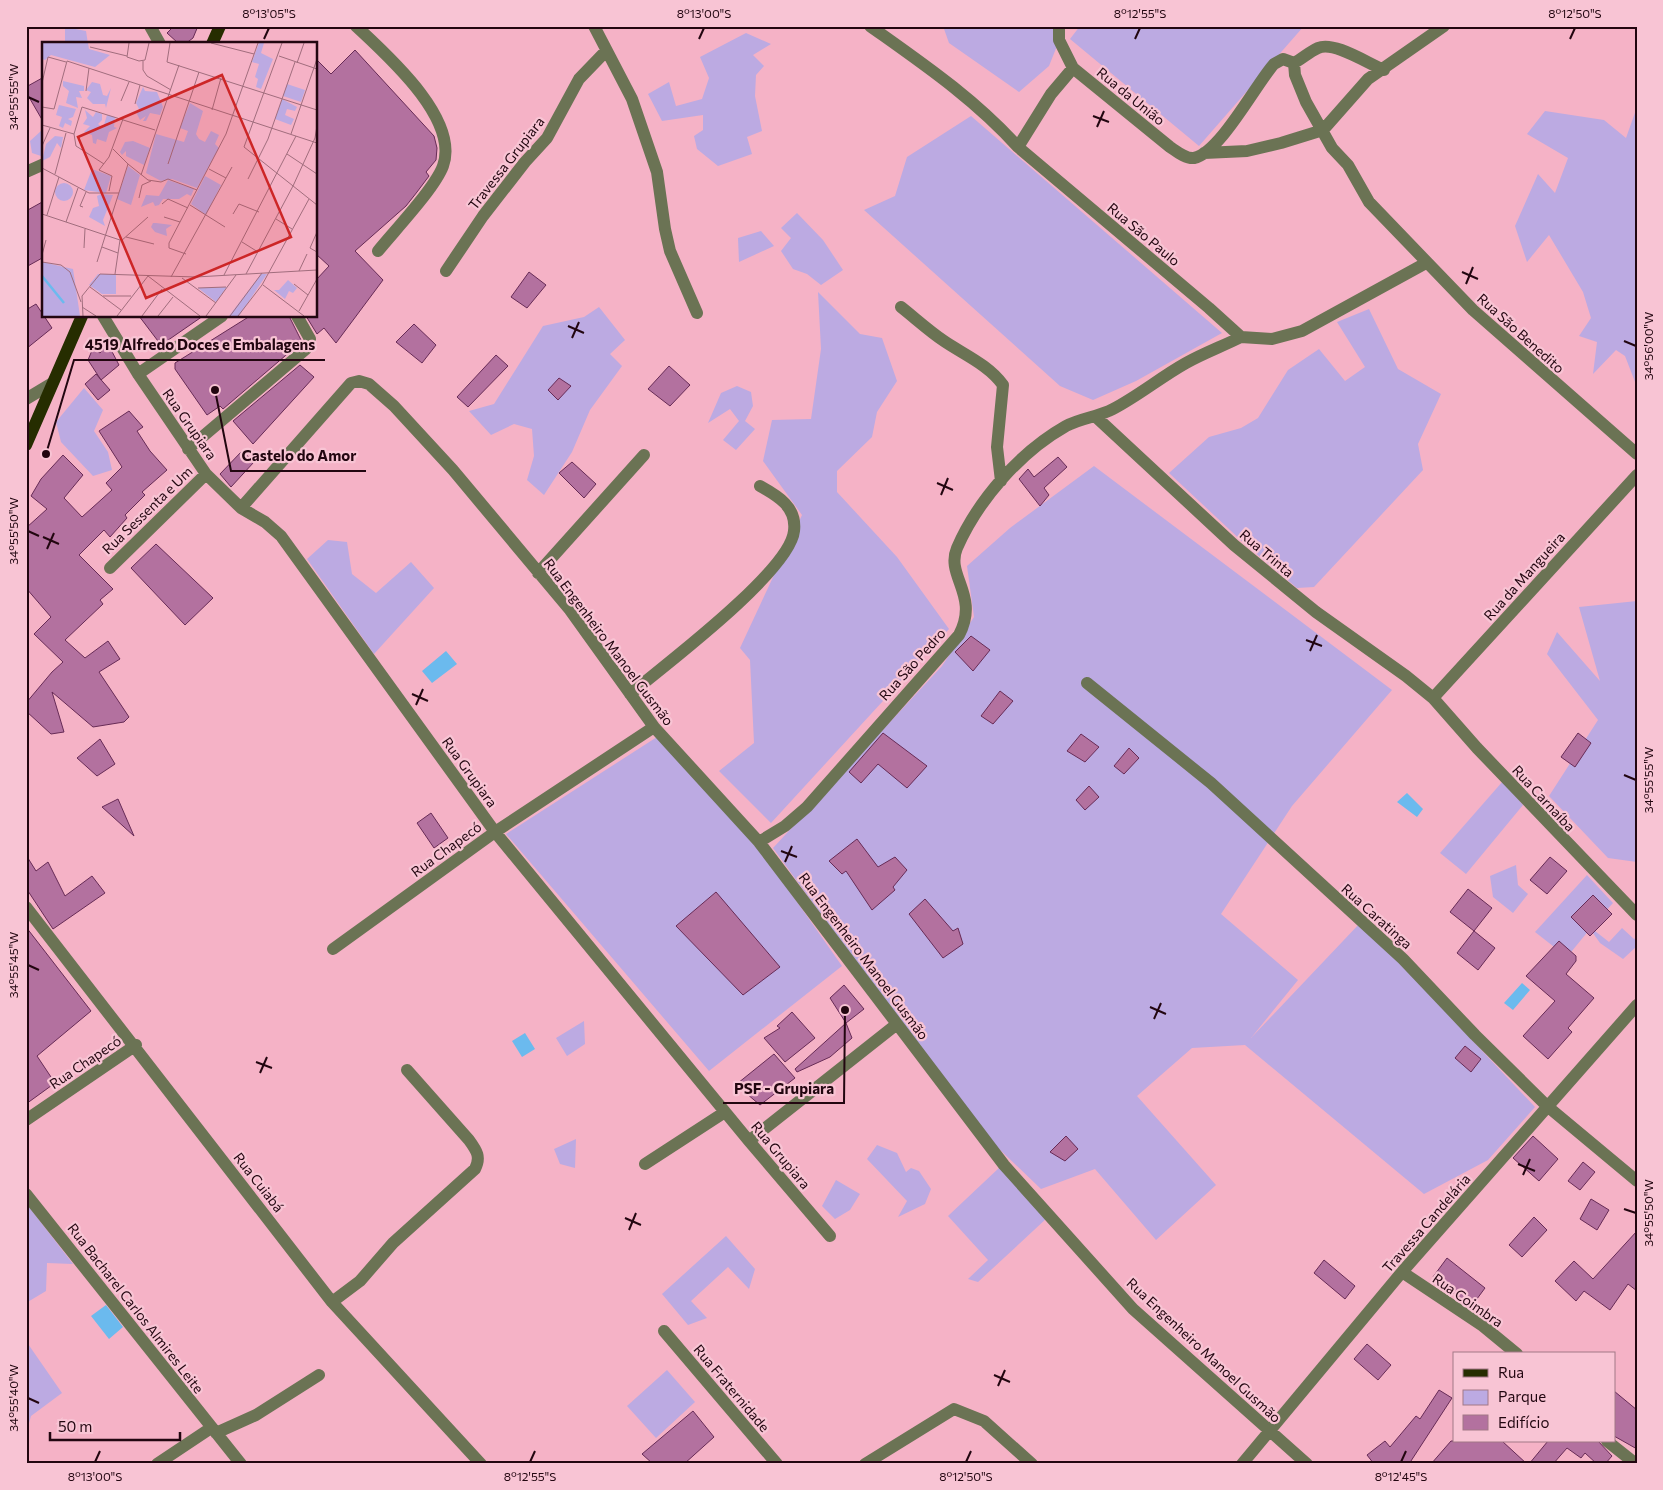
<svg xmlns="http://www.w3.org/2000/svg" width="1663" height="1490" font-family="Commissioner,sans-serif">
<rect width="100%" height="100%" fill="#f5b2c6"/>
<!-- green -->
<path fill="#bcaae2" d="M943,26H1065L1049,66L1019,92L949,43Z
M1080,26H1304L1199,146L1070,39Z
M65,27L86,31L88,44H65Z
M746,33L771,44L753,55L764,66L756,75L755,96L762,131L747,137L752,154L718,166L697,149L694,136L703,130V115L662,121L648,94L669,82L676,106L702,99L709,78L700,57Z
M1637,107V387L1625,356L1616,350L1593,374L1597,342L1579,336L1591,318L1583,292L1549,235L1527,262L1515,226L1538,174L1555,193L1568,158L1527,134L1545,111L1604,120L1626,138Z
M971,116L1222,333L1136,381L1093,400L1060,386L864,210L895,196L907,157Z
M41,131L44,132V157L32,153L30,141Z
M797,213L823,240L843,270L821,285L807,274L793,269L781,251L791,238L781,228Z
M761,231L774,246L739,262L738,238Z
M818,292L860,334L882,338L897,381L877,412L872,437L837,471V492L897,557L949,629L771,823L719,771L754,743L750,660L740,648L802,515L763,461L772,420L811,419L821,349Z
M599,307L625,340L610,354L622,366L590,410L572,452L544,495L527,480L534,456L532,429L514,424L491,435L469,411L494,404L543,326L584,317Z
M1369,309L1398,369L1441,394L1418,444L1423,470L1314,587L1297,588L1246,545L1169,473L1209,437L1241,428L1258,418L1288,370L1319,349L1345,381L1365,367L1337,322Z
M737,386L751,392L753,406L745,421L755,429L736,450L723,440L739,421L730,409L708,423L721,393Z
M84,388L103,410L94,431L108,452L112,470L93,476L61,442L56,422Z
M1094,466L1392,690L1292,806L1221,914L1298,980L1251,1038L1361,922L1535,1107L1488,1160L1424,1194L1245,1045L1192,1048L1137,1096L1216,1185L1156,1240L1095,1169L1041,1189L973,1124L773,848L942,666L974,617L967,566L1010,528Z
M328,540L347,542L352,574L376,593L411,562L434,588L374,654L307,559Z
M1637,601V862L1608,858L1549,796L1598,720L1547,654L1557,632L1600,681L1579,607Z
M657,737L755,842L842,966L709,1071L506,834Z
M1503,781L1523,805L1466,874L1440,853Z
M1516,865L1518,885L1528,894L1513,913L1493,897L1490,876Z
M1587,875L1613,903L1594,924L1595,931L1609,942L1622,928L1634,939L1637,937V946L1623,959L1600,943L1590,929L1567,957L1535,932Z
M584,1021L585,1044L567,1056L556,1038Z
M576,1139L575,1168L560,1164L554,1149Z
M877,1145L897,1153L906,1172L911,1168L919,1171L931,1189L925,1204L898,1217L907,1201L867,1159Z
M1000,1167L1047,1218L978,1282L968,1279L988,1260L948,1216Z
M836,1180L860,1194L850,1210L835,1219L822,1206Z
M26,1203L73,1264L47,1263L46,1291L26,1303Z
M726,1236L755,1269L749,1289L728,1267L691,1301L707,1318L688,1325L662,1294Z
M26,1341L62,1393L31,1416L26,1434Z
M667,1370L695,1402L656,1438L627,1406Z"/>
<!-- water -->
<path fill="#6bbaee" d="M446,651L457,664L432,683L422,671Z
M1407,793L1423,809L1417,817L1397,802Z
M1522,983L1530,990L1513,1010L1504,1003Z
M525,1033L535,1049L522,1057L512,1041Z
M106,1305L123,1327L109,1339L91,1316Z"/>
<!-- building -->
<path fill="#b3719f" stroke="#672b56" d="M174,26H198L193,38L185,44L178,43L167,33Z
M355,50L434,136L437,148L436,160L426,172L429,176L417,192L406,206L355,251L383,280L336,343L324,328L317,334L306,316H316V280L329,266L316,254V59L331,74Z
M44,77V123L26,92V87Z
M44,201V257L26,267V211Z
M529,272L546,285L527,308L511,297Z
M36,304L52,328L26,349V310Z
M139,316H203L161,345Z
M250,316H289L301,340L299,344L223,409L220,406L207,415L175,369V363Z
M414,324L436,345L422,363L396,342Z
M108,344L119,365L101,380L88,360L93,348L100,353Z
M496,355L508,366L468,407L457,397Z
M300,365L314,377L253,444L233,421Z
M669,366L690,385L670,406L648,389Z
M96,374L110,390L98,400L85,384Z
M559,378L571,386L558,400L548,390Z
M129,411L143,427L137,431L150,451L167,470L142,492L145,495L125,515L127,518L110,537L104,530L79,555L113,589L100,600L103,604L65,640L85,658L108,641L120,659L99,672L129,717L124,722L93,727L52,692L64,732L51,734L26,711V703L52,672L63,662L34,634L51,617L26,588V528L47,509L31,496L41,479L63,455L83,475L64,498L82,517L112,490L106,483L122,467L99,431Z
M242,451L254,462L231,487L220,474Z
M1058,457L1067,467L1044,488L1049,495L1040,506L1019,479L1028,469L1034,477Z
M572,462L596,484L584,498L559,473Z
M156,544L213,598L185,625L131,568Z
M971,636L990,650L973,671L955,652Z
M1000,691L1013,701L993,724L981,716Z
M883,733L927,766L907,788L878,764L861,783L849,772Z
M1578,733L1591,743L1575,767L1561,757Z
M1081,734L1099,747L1085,762L1067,751Z
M100,739L115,764L97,776L77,758Z
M1129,748L1139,758L1124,774L1114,766Z
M1089,786L1099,797L1085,810L1076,800Z
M118,799L134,836L102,807Z
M431,813L448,838L434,848L417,823Z
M857,839L878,867L895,857L907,870L893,887L895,890L872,910L846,871L842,874L829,861Z
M26,855L36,871L48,862L65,896L92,876L105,893L53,929L26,888Z
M1550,857L1567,871L1547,894L1530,880Z
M1468,889L1492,908L1474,931L1450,912Z
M716,892L780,967L743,995L676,926Z
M1593,895L1612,914L1590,936L1571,917Z
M925,899L953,931L958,928L963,944L943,958L909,914Z
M26,927L91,1011L37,1056L55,1083L26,1104Z
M1474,931L1495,948L1478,970L1457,953Z
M1559,941L1576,956V961L1566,974L1594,998L1568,1028L1572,1032L1548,1059L1523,1036L1555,1001L1526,976Z
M844,985L864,1009L846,1023L830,998Z
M792,1012L815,1038L785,1062L764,1038L780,1028L777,1026Z
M846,1023L852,1038L830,1057L797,1072L795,1069Z
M1465,1046L1481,1059L1471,1072L1455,1058Z
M774,1054L795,1078L760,1105L747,1094L738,1083Z
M1066,1136L1078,1149L1065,1161L1050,1152Z
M1533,1136L1558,1159L1539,1181L1513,1158Z
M1583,1162L1595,1172L1580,1190L1568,1181Z
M1591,1199L1609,1210L1597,1230L1580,1219Z
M1534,1217L1547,1230L1522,1257L1509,1245Z
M1637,1231V1291L1628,1284L1610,1310L1584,1291L1576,1301L1555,1281L1574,1261L1593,1279Z
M1447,1258L1485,1288L1471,1307L1433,1277Z
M1324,1260L1355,1286L1345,1299L1314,1273Z
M1367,1344L1391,1365L1378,1380L1354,1359Z
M1439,1390L1452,1398L1409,1464H1374L1367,1455L1385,1441L1390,1447L1416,1416L1420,1419Z
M1614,1391L1637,1410V1449L1614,1436Z
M693,1411L714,1437L684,1464H653L642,1454Z
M1451,1441H1502L1527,1464H1431Z
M1548,1441H1598L1612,1456L1605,1464H1597L1585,1453L1581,1458L1567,1448L1553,1464H1529Z"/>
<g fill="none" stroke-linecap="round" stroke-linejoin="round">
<!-- minor -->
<path stroke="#6b7354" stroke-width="12" d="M150,26L160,44
M356,26C387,55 460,119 443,166C435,188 395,230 378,251
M594,26L632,99L657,172L665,229L670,251L697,313
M870,26C922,63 975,99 1018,147L1209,308L1241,337L1272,339L1302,331L1426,263
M1294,63C1302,59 1309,52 1318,48C1334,41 1367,63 1384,70
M1073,68L1170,147C1176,151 1186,159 1194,158C1220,153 1256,84 1274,64L1283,59L1294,63L1295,75L1306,102L1332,148L1348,165L1369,202L1473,310L1637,454
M1323,130L1368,79L1444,26
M1018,147L1051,94L1073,68L1059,40V26
M1204,153L1247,151L1281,143L1323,130
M26,172L44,164
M446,271L483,216L525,162L547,138L579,79L606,51
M901,307C915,318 929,331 944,341C963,354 989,365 1003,385L997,447L1001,481
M103,316L138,374L206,474L241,508L265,522L281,536L495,832L749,1141L830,1236
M138,374L222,316
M26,399L51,384
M1095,416L1234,545L1316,612L1406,676L1433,698L1477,748L1637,915
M188,449L306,349L310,339L297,316
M241,508L351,383L359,381L369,384L394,406L453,470L570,610L654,727L759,842L1004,1165L1133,1309L1307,1464
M110,568L206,474
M538,573L644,455
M1087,683L1211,783L1403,959L1475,1035L1547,1106L1637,1181
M630,694C665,665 790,571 794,531C797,507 778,496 760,486
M1433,698L1637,475
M759,842L785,826L807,807L959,635C980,595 945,576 957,548C978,500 1020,452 1066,426C1081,418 1098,417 1113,409C1138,396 1161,377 1186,363C1204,353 1223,346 1241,337
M26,907L332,1302L481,1464
M333,949L495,832L654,727
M26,1120L136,1045
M749,1141L897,1024
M645,1164L725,1112
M26,1194L241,1464
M1402,1272L1483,1326L1517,1354
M332,1302L360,1281L393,1243L475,1169C481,1157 477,1151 469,1140L407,1070
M664,1331L777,1464
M216,1433L256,1415L319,1375
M1607,1441L1636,1464
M157,1464L211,1428
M865,1464L954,1409L984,1421L1032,1464
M1242,1464L1402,1272L1637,1005"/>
<!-- major -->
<path stroke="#262d00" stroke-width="12" d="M212,44L220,26
M26,445L82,316"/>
</g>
<!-- ticks -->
<path fill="none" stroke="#220610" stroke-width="2" d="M264,39L269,28M699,39L704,28M1135,39L1140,28M1570,39L1575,28M28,97L39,102M1093,116L1109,122M1097,127L1104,111M1462,272L1478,279M1466,284L1473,267M568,326L584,333M572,338L579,322M1624,341L1636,346M937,483L953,490M941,495L948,478M28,531L39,536M43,537L59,544M47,549L54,533M1306,640L1322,646M1310,651L1317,635M412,694L428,701M416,705L423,689M1624,775L1636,780M781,851L797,857M785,862L792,846M28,965L39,970M1150,1007L1166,1014M1154,1019L1161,1003M256,1062L272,1068M260,1073L267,1057M1518,1164L1535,1171M1523,1175L1530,1159M1624,1209L1636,1213M625,1218L641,1225M629,1230L636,1213M994,1375L1010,1382M998,1386L1005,1370M28,1398L39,1403M95,1462L100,1451M530,1462L535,1451M966,1462L971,1451M1401,1462L1406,1451"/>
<g text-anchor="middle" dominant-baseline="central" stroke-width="4.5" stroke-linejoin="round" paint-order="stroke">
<!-- street labels -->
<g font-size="14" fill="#220610" stroke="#f8c4d4">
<text transform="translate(1131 96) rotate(39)">Rua da União</text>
<text transform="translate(506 163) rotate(-52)">Travessa Grupiara</text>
<text transform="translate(1144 234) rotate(40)">Rua São Paulo</text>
<text transform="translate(1521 333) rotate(42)">Rua São Benedito</text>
<text transform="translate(190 424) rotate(55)">Rua Grupiara</text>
<text transform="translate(147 510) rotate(-44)">Rua Sessenta e Um</text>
<text transform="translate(1267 553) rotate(40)">Rua Trinta</text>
<text transform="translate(1524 576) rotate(-48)">Rua da Mangueira</text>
<text transform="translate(609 642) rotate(53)">Rua Engenheiro Manoel Gusmão</text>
<text transform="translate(912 664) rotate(-48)">Rua São Pedro</text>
<text transform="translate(470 772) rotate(54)">Rua Grupiara</text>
<text transform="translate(1544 798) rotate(47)">Rua Carnaíba</text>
<text transform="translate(446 849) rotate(-36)">Rua Chapecó</text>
<text transform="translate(1377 916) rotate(42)">Rua Caratinga</text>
<text transform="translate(864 956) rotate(53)">Rua Engenheiro Manoel Gusmão</text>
<text transform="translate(85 1062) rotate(-34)">Rua Chapecó</text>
<text transform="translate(781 1155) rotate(50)">Rua Grupiara</text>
<text transform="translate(259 1182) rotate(52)">Rua Cuiabá</text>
<text transform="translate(1426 1223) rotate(-49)">Travessa Candelária</text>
<text transform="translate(1468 1300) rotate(35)">Rua Coimbra</text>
<text transform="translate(136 1308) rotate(52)">Rua Bacharel Carlos Almires Leite</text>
<text transform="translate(1204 1350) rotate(43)">Rua Engenheiro Manoel Gusmão</text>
<text transform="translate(732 1388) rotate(50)">Rua Fraternidade</text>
</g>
</g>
<!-- overview -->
<g transform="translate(42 42)">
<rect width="275" height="275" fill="#f5b2c6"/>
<path d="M0,1H46L47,7L68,13L53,25L9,13L3,18L0,17ZM217,1H222L219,11L231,17L219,47L214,45L216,37L213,35L217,22L210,20ZM21,39L42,44V49H37L40,56L34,55L36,66L24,61L27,49L21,44ZM50,40L58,42L61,53L65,54L69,46L64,66L63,62H51L45,56L49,50L44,48ZM245,42L263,48L259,60L241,54ZM101,45L103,49L115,50L121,65L118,73L108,71L104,79H101L104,74L98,78L94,70L98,69L94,61ZM240,57L255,65L253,69L245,67L243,73L252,77L249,83L233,77ZM148,61L161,69L154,92L157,97L163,100L169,89L177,93L173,102L177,106L155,146L130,137L119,139L104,131L114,92L142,100L146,89L138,86ZM17,63L34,67L31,75L26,77L30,79L29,84L23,81L21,86L17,84L20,75L14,73ZM43,68L51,75L54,70L60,72V78L56,82L61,86L65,73L73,75L72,85L75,86L67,90L64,100L55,97L54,102L51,101L50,93L42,90L48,84L41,82L45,76ZM13,94L21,95L19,106L15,101L8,115L0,119L4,102ZM91,99L108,106L102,123L84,114V109L80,113L78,110L83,100ZM86,124L98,133L89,163L75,157ZM50,127L69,134L64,151L42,148ZM163,134L179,143L164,173L149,162ZM126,138L152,147L149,154L145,152L137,157H121L117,163L113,164L111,160L99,165L104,153L117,154ZM13 150a9 9 0 1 1 18 0a9 9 0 1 1-18 0ZM59,152L71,153L61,178L63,184L47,175L51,166L57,164L55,154ZM111,181H114L130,183L124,187L125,194L113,190L109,185ZM0,220L31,227L38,274H0ZM56,232H74V252H60L47,243ZM219,232H225L197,274H187ZM246,238L255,246L251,251L247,249L243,257L232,248H237ZM185,245L174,260L156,246Z" fill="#bcaae2"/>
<path fill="none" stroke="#6bbaee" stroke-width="2.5" d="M0,234L22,261"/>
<path fill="none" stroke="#a16d7d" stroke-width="1" d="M87,1L85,15L97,19L103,18L107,1M128,1L125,20L275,68M169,1L212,12M240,1L202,105L275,163M48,5L85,14M237,14L275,27M101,19V28L105,34L129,48M255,21L262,1M0,41L6,15L24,20M44,49L47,26M79,59L87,40M93,62L98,43M0,65L12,67L25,19L275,101M170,68L179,36M0,83L32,92M249,92L275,17M0,104L8,86M245,112L275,132M62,122L34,104L32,92L40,65L113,88M86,122L106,138L119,140L126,137L155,148M126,122L157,30M0,126L47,151H77M167,127L184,136M13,132L24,91M99,133L137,23M206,137L226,97L253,20M67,149L70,134L57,128L67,115L81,77M97,156L100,143L109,139M120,162L126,157L146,166M148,163L183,185M41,165L38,164L44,150M0,172L78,198L73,232M191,172L197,162L217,170M5,173L17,135M122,175L138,180M234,177L250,187M24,180L36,146M275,190L268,206L275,210M84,195L112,202M79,199L106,175M200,200L216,210M60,205L76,211M42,206L43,187M144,212L127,206V201L184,92L216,1M0,213L4,198M0,220L19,223L28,230L39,260M55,220L86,122L71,107M257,229L265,212M204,232L251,144L273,96L275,84M182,233L254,94M129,235L190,125M140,236L174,261M252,242L266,253M221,243L262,274M48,245L79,268M156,246L184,245M61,254H89M40,265L54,274M257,269L275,237M41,274L40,254L58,232L154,235L275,228M75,274L106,234L158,274M100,274L120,247M116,274L131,255M164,274L194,233M188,274L220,231M196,274L220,243L267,157"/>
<path fill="#cd2627" fill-opacity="0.15" stroke="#cd2627" stroke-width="2.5" d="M180,33L249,195L104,256L36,95Z"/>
<rect width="275" height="275" fill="none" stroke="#220610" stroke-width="2.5"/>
</g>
<!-- callouts -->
<path fill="none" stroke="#220610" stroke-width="2" d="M46 454L74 360H325M215 390L231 471H366M845 1010L844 1103H723"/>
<g fill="#220610" stroke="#f8c4d4" stroke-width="2">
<circle cx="46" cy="454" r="5"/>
<circle cx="215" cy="390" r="5"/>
<circle cx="845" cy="1010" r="5"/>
</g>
<g font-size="15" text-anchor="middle" font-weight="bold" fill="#220610" stroke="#f8c4d4" stroke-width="4.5" stroke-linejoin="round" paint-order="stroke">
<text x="200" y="350">4519 Alfredo Doces e Embalagens</text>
<text x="299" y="461">Castelo do Amor</text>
<text x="784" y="1094">PSF - Grupiara</text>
</g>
<!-- border -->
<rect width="1663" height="1490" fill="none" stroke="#f8c4d4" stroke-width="55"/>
<!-- legend -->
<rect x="1453" y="1352" width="162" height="90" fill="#f8c4d4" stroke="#a27886"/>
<rect x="1463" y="1369" width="25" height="8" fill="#262d00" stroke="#a27886"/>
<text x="1498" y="1378" font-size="15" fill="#220610">Rua</text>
<rect x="1463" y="1390" width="25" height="15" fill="#bcaae2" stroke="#a27886"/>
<text x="1498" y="1402" font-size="15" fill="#220610">Parque</text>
<rect x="1463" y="1415" width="25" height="15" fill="#b3719f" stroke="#a27886"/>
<text x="1498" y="1428" font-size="15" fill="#220610">Edifício</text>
<!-- scale -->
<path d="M50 1432v8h130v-8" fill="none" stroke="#220610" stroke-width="2.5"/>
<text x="58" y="1432" font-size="15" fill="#220610" stroke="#f8c4d4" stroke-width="4" paint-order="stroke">50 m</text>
<rect x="28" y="28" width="1608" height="1434" fill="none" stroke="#220610" stroke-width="2"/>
<g font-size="12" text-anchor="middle" fill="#220610">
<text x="269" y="18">8°13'05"S</text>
<text x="704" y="18">8°13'00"S</text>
<text x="1140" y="18">8°12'55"S</text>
<text x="1575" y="18">8°12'50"S</text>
<text transform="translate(14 97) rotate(-90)" y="4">34°55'55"W</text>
<text transform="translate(1649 346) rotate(-90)" y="4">34°56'00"W</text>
<text transform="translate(14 531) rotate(-90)" y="4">34°55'50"W</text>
<text transform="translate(1649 780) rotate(-90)" y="4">34°55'55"W</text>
<text transform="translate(14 965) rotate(-90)" y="4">34°55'45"W</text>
<text transform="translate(1649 1213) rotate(-90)" y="4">34°55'50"W</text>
<text transform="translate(14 1398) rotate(-90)" y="4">34°55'40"W</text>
<text x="95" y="1481">8°13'00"S</text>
<text x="530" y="1481">8°12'55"S</text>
<text x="966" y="1481">8°12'50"S</text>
<text x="1401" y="1481">8°12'45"S</text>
</g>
</svg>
